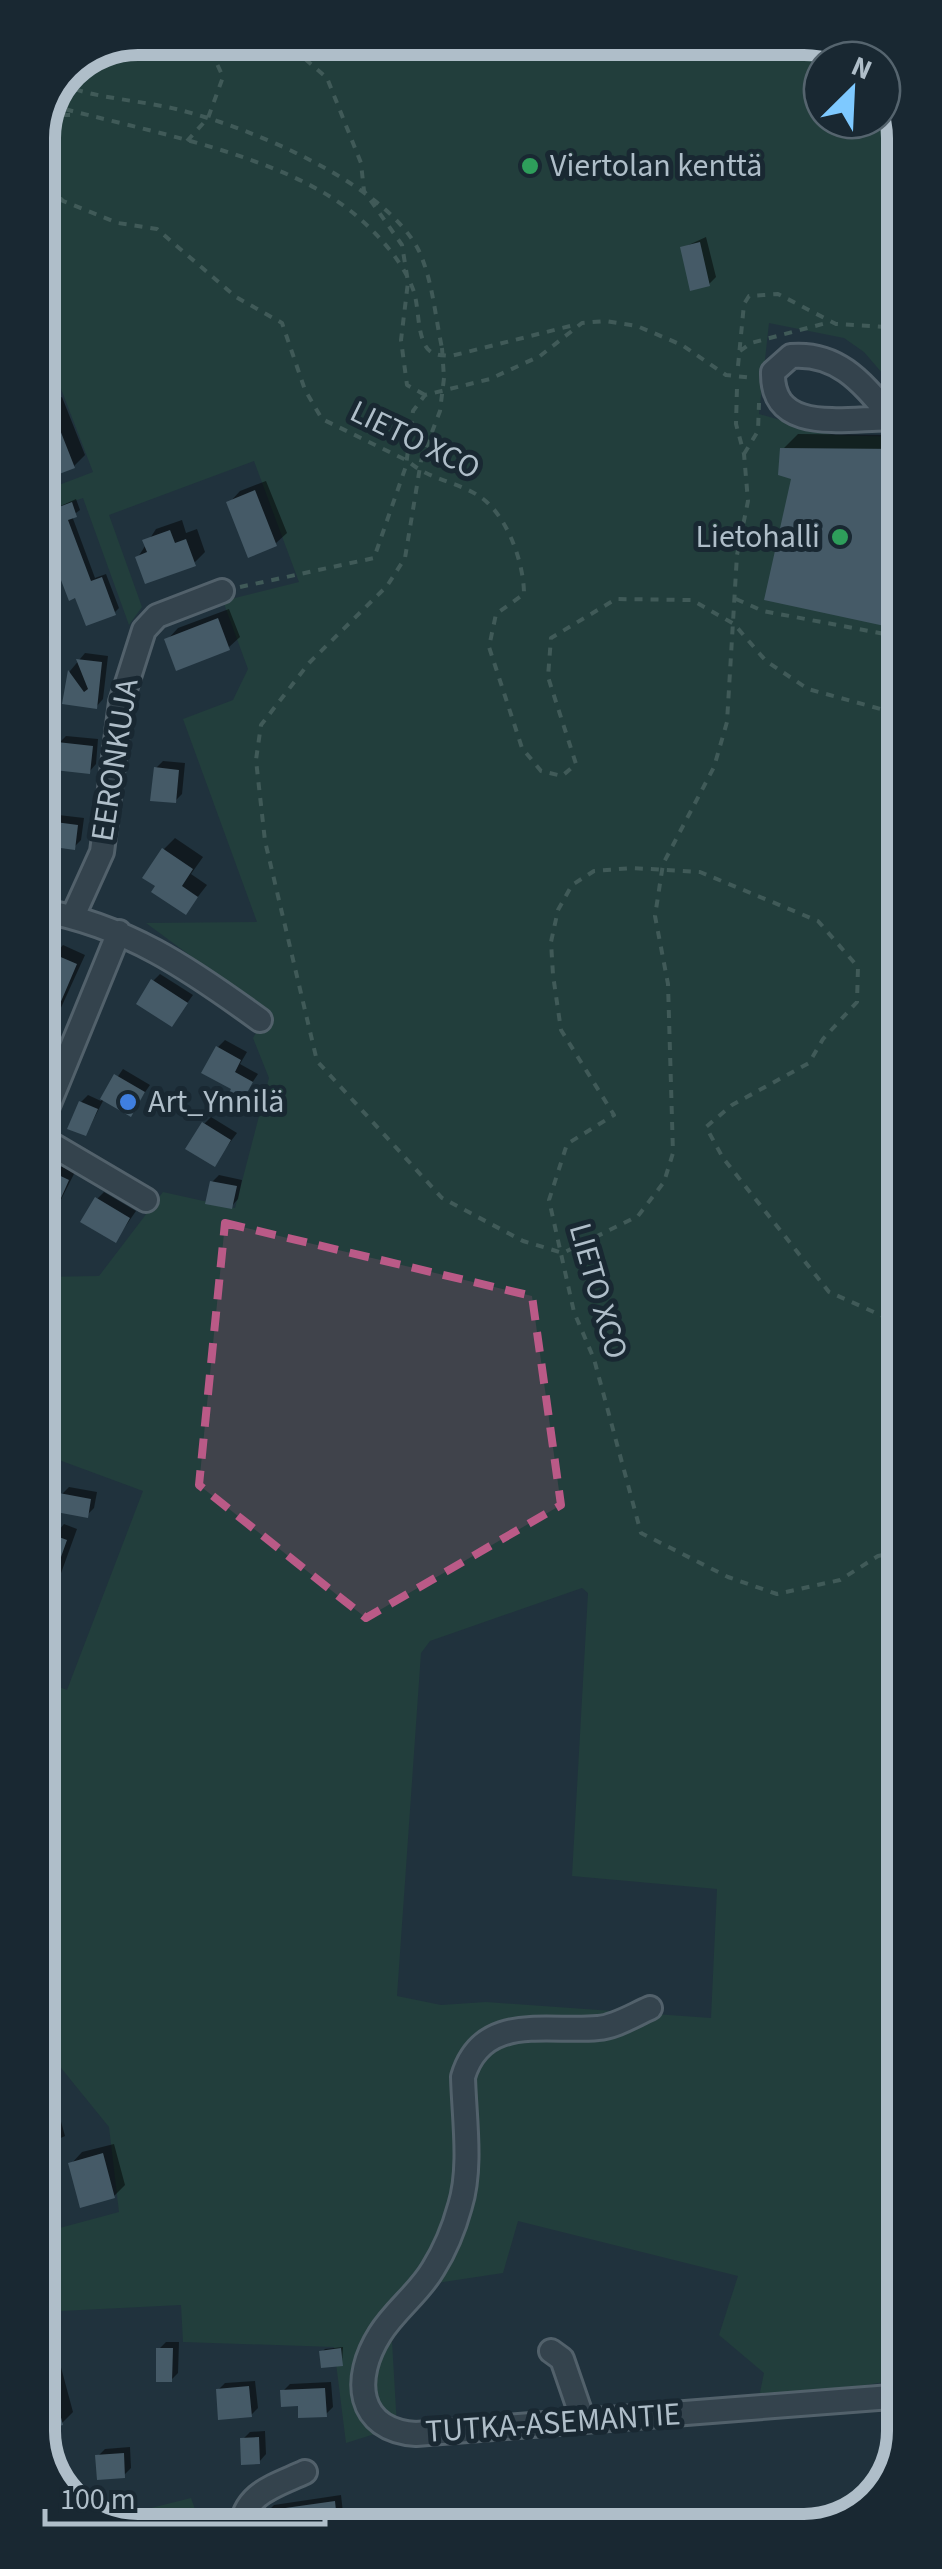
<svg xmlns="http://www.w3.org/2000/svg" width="942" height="2569" font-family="'Source Sans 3',sans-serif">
<rect width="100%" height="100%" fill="#20323d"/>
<!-- green -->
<path fill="#223e3c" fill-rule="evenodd" d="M138,38H811L865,60H822V120H882V82L901,112V395L864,352L844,338L769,323L759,414L832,435L901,437L904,2379L758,2402L764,2373L719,2335L738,2276L518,2221L503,2273L430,2284L392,2341L397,2427L346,2443L334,2347L183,2342L181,2305L41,2312V2233L119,2212L109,2127L40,2042V1680L67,1690L143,1491L40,1453L39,1277L99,1276L163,1192L235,1208L269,1078L253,1038L268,1013L146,923L257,922L183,719L233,700L248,669L223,601L299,582L254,461L109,515L142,607L129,625L83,498L38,514V493L93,472L38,329V132L67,67ZM582,1588L588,1593L572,1876L717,1889L711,2018L486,2002L441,2005L397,1996L421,1653L430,1641Z
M191,2498L201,2526C169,2537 134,2533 103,2520Z"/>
<!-- shadow -->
<path fill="#0007" d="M706,237L716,277L709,284L682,248Z
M62,397L85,455L74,466L38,453V407Z
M798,434L901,435L902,617L894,625L783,449Z
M266,481L287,533L275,544L229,503L240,491Z
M76,499L80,510L72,516L95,578L106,574L119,608L114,613L39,516Z
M182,520L186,533L197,529L205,552L194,563L138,557L156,529Z
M38,606L49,624L38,634Z
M229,609L240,637L228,648L167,640L178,628Z
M85,653L108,656L103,699L96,707L65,702L70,671Z
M66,736L98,739L96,764L89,772L59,743Z
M163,761L185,763L182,794L175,801L156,768Z
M50,814L84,818L81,840L74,847L43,821Z
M175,838L203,857L191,874L207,885L186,912L164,849Z
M63,945L85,955L39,1056V991L54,955Z
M160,974L193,995L172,1024L153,981Z
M225,1040L247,1052L240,1064L258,1074L238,1104L218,1047Z
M123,1069L150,1085L130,1114L104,1099L86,1134L81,1102L88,1095L101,1101Z
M211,1117L237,1133L214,1164L204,1124Z
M55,1164L75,1172L43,1235L48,1171Z
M219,1175L242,1180L238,1199L231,1207L212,1182Z
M104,1192L136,1211L116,1240L97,1199Z
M69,1487L97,1492L94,1508L87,1515L62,1494Z
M64,1524L77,1529L56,1587L45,1598L40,1596V1534L52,1538Z
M57,2107L65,2136L42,2147L41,2112Z
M114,2144L125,2185L114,2196L71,2164L82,2152Z
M45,2201L50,2220L41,2228V2202Z
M41,2258H47L49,2274L41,2281Z
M166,2342H179L178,2373L171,2380L159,2349Z
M55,2345L73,2412L62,2423L47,2427L41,2405V2348Z
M343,2347L342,2363L322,2352L325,2349Z
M255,2381L258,2408L251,2415L218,2390L225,2383Z
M331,2382L333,2407L326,2414L283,2391L290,2384Z
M265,2431L266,2454L259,2462L243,2439L250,2432Z
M130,2447L131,2468L124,2475L98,2456L105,2449Z
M341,2495L345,2530H315L267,2512L274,2505Z"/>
<!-- building -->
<path fill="#455a67" d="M700,242L710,286L690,291L680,247Z
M51,407L75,468L46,479L38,460V412Z
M780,448L901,449L902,595L894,628L764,600L791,479L778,475Z
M255,490L277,546L248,558L226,502Z
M72,502L77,517L68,520L91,581L102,577L116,615L86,626L75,598L69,601L38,520V515Z
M170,530L175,543L186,539L196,566L145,584L135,557L147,552L142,540Z
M218,618L230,650L176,671L164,639Z
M76,659L102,662L97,709L62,704L68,670L84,692L88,689Z
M57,742L93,746L90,774L54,770Z
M154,767L179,770L176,803L150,801Z
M40,820L78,825L75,850L39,845Z
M162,848L193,869L182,886L198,897L186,915L151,892L155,886L142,878Z
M49,952L77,964L39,1053V958L45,961Z
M151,979L188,1003L172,1027L136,1004Z
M216,1046L241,1060L235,1072L253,1082L239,1107L225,1100L231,1089L201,1073Z
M114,1074L145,1092L131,1117L100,1099Z
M79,1101L98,1109L86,1136L67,1129Z
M202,1122L231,1140L215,1167L185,1149Z
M46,1169L69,1180L39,1248V1185Z
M210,1181L237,1186L232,1209L205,1204Z
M95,1197L130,1218L116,1243L80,1222Z
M59,1493L91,1499L88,1518L56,1512Z
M51,1534L67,1540L42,1611L40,1549L45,1550Z
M41,2095H45L59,2145L41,2150Z
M103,2153L115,2198L80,2208L68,2163Z
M156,2348H173L172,2382H156Z
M341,2348L343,2366L321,2368L319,2351Z
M41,2361H46L63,2425L45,2430Z
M249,2386L252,2417L218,2420L216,2389Z
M325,2388L327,2417L298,2418V2406L281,2407L280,2390Z
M259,2437L260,2464L241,2465L240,2438Z
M124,2453L125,2478L97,2480L95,2455Z
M335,2501L338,2530L266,2531L264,2511Z"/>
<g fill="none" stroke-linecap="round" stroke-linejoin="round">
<defs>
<path id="minor" d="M892,418C863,384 839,352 791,356L773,372C771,441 860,414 901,419
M39,910C126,925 190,969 260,1020
M73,916L102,852L121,702L144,630L157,616L222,591
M39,1128L119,932
M39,1137L146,1200
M650,2008C634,2015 615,2027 598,2028C548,2033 482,2012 463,2077C464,2117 472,2167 460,2206C454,2228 445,2250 433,2269C419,2293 395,2310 380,2334C352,2378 356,2430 416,2434L904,2396
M551,2351L562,2359L583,2420
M241,2531C243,2493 275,2486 305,2472"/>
</defs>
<!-- minor casing -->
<use href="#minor" stroke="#52616b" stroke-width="28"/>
<!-- path -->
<path stroke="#405a58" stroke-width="4" stroke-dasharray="8 8" stroke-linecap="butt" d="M281,38L327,78L361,163L364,191L402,245L408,282L401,340L407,385L425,395
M60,84C96,99 141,100 180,110C251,128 385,183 419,251C433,282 435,316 442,348
M50,105C142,131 287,154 359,218C381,237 405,265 414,292C419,309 417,329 425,345C431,356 440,355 451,356L578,324
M46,115H76
M187,141L208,118L223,77L207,42L198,38
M38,175L63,201L118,223L157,229L236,297L282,323L305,390L322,419L408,461C429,480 456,481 479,496C507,514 524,563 524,594L496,614L489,647L522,748L541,771L562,776L576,764L548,677L551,638L616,599L692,600L734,624L766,661L808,689L902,715
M740,351L751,343L830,322
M738,366L744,304L749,296L778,294L836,324L901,328
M444,378L440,411L421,461L405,558L387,586L309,663L261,725L256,760L265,841L317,1061L442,1198L523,1241L563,1253L638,1216L664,1182L673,1153L668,984L655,916L663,864L714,767L727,722L737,555L748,501L744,454L736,424L737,387
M744,454L758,431L759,403
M240,587L374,558L406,466L413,411L425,395L490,379L540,356L582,323L606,321L637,326L682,345L726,375L753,378
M736,599L763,611L885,634L902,630
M903,1325L829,1292L723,1158L706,1127L732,1105L809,1063L823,1039L857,1002L858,967L818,921L700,872L632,868L594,871L572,885L558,910L551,942L553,975L561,1030L614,1115L567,1144L549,1200L574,1312L594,1359L641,1533L728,1577L777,1594L840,1580L878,1556L903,1551"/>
<!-- minor -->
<use href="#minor" stroke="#34434d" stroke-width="22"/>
<!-- path-bridge -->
<path stroke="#405a58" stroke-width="4" stroke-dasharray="8 8" stroke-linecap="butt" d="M442,348L444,378"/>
</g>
<!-- marked area -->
<path fill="#ba5a87" fill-opacity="0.2" stroke="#ba5a87" stroke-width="8" stroke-dasharray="20 12" stroke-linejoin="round" d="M225,1223L532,1296L561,1505L366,1618L199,1485Z"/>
<!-- markers -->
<g fill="#2e9e5b" stroke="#192832" stroke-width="4">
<circle cx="530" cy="166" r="10"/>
<circle cx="840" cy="537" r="10"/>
</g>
<circle fill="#3f7fe0" stroke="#192832" stroke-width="4" cx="128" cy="1102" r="10"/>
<g text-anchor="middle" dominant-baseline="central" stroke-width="10" stroke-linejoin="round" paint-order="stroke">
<!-- poi labels -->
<g font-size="32" fill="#afbec9" stroke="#192832" text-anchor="start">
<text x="550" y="166">Viertolan kenttä</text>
<text x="820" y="537" text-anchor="end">Lietohalli</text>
<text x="148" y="1102">Art_Ynnilä</text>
</g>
<!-- street labels -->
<g font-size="32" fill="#afbec9" stroke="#192832">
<text transform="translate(415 440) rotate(26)">LIETO XCO</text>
<text transform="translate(115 760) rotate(-81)">EERONKUJA</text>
<text transform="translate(598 1291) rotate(74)">LIETO XCO</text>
<text transform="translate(553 2423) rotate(-4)">TUTKA-ASEMANTIE</text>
</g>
</g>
<!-- crop -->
<path d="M0 0H942V2569H0ZM138 55H804A83 83 0 0 1 887 138V2431A83 83 0 0 1 804 2514H138A83 83 0 0 1 55 2431V138A83 83 0 0 1 138 55Z" fill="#192832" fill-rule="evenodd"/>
<path fill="none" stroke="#afbec9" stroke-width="12" d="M138 55H804A83 83 0 0 1 887 138V2431A83 83 0 0 1 804 2514H138A83 83 0 0 1 55 2431V138A83 83 0 0 1 138 55Z"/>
<!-- north arrow -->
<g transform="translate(852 90) rotate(24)"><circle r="48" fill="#192832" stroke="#55646e" stroke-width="2.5"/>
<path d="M0-8L18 38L0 25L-18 38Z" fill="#7ec9ff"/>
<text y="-15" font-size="28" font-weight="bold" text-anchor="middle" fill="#afbec9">N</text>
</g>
<!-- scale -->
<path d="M45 2509v15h280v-15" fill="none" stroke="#afbec9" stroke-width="5"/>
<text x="60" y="2509" font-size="30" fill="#afbec9" stroke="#192832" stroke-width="8" paint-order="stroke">100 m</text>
</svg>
